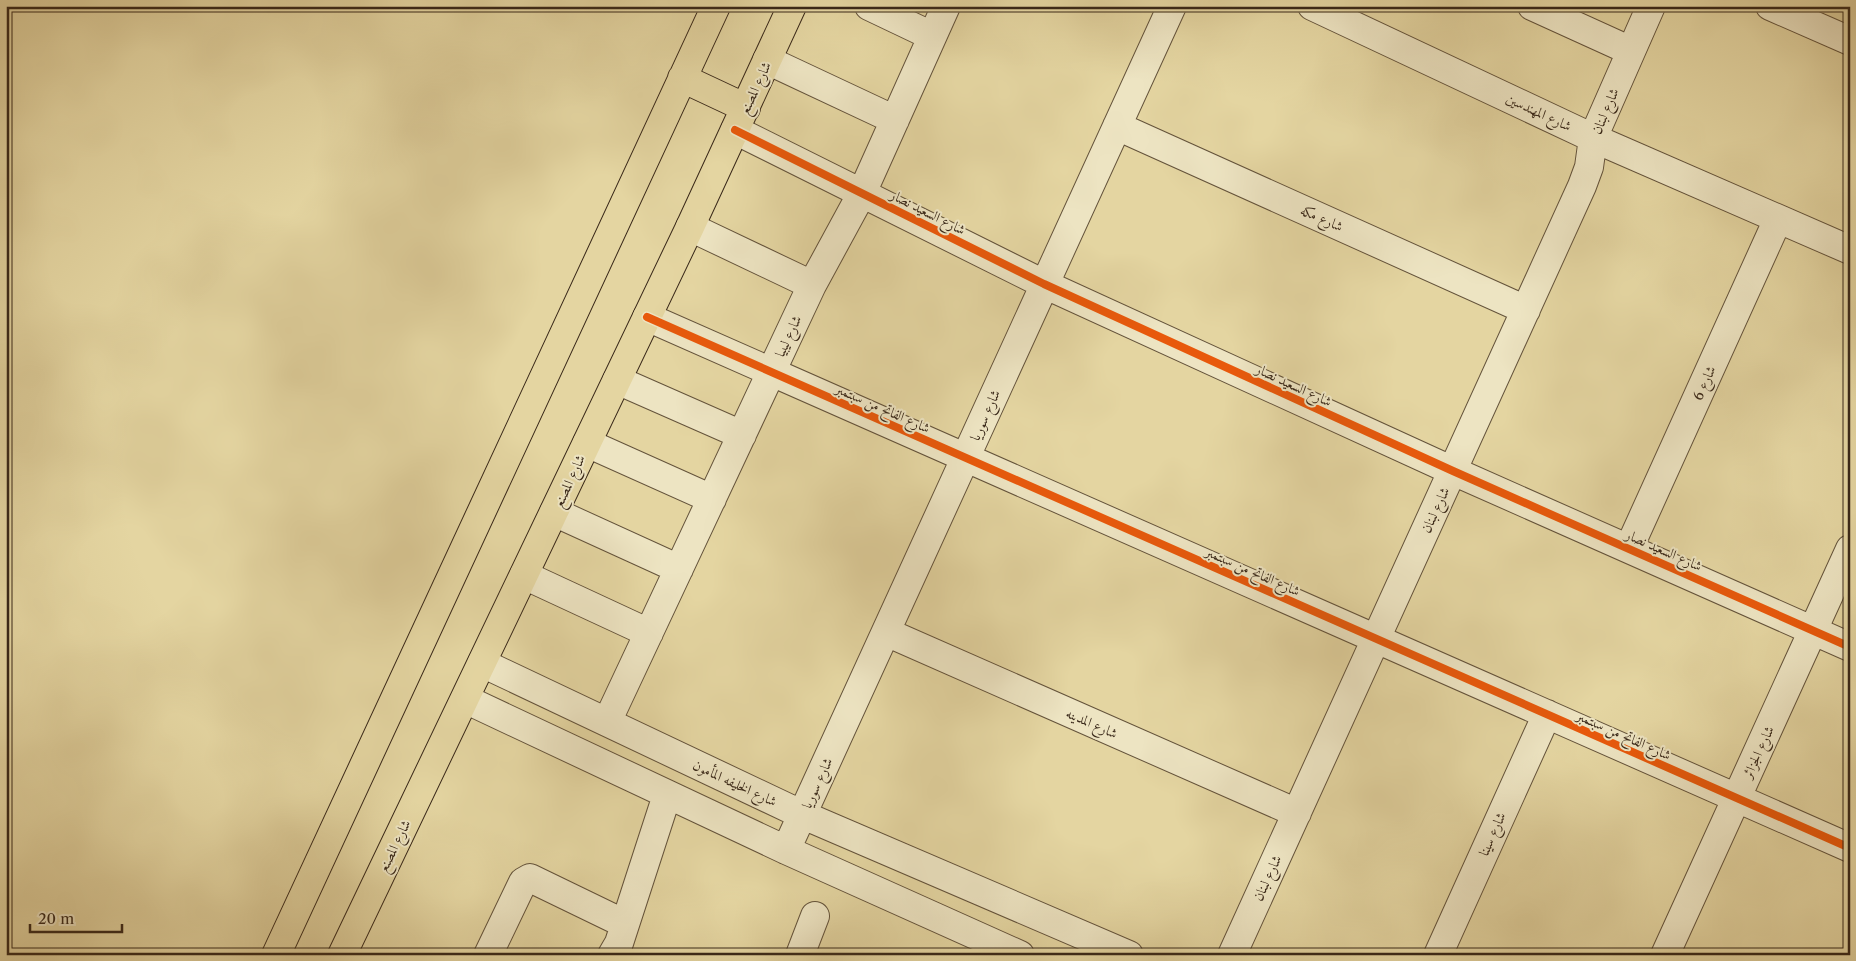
<svg xmlns="http://www.w3.org/2000/svg" width="1856" height="961" font-family="'Libre Caslon Text',Amiri,serif">
<rect width="100%" height="100%" fill="#e4d5a1"/>
<filter id="stains"><feTurbulence type="fractalNoise" baseFrequency=".004" numOctaves="4"/><feColorMatrix values="0 0 0 0 .2 0 0 0 0 .09 0 0 0 0 .02 0 0 0 .5 -.17"/></filter>
<radialGradient id="worn" r=".72"><stop offset=".6" stop-color="#630" stop-opacity="0"/><stop offset="1" stop-color="#630" stop-opacity=".3"/></radialGradient>
<g fill="none" stroke-linecap="round" stroke-linejoin="round">
<defs>
<path id="minor" d="M869,6L932,36
M1312,6L1593,138L1850,250
M1532,6L1631,51
M1770,6L1850,41
M767,60L895,120
M1117,126L1526,310
M735,130L1044,284L1453,471L1850,647
M690,227L812,285
M647,317L1850,848
M617,380L742,435
M587,443L712,499
M554,512L679,569
M1629,548L1778,219
M524,575L649,633
M886,632L1297,813
M482,663L803,815L1129,955
M465,699L786,850L1020,955
M607,722L812,285L862,193L946,6
M786,850L1172,6
M488,955L523,882L530,878L625,924
M612,955L619,943L667,795
M800,955L815,916
M1232,955L1582,186L1589,167L1593,138L1651,6
M1438,955L1547,714
M1665,955L1850,549"/>
<path id="major" d="M682,78L746,108
M276,955L716,6
M342,955L690,227L792,6"/>
</defs>
<!-- minor casing -->
<use href="#minor" stroke="#64533b" stroke-width="30"/>
<!-- major casing -->
<use href="#major" stroke="#392819" stroke-width="30"/>
<!-- minor -->
<use href="#minor" stroke="#ede4c2" stroke-width="28"/>
<!-- major -->
<use href="#major" stroke="#e4d5a1" stroke-width="28"/>
<defs>
<path id="cycleway" d="M735,130L1044,284L1453,471L1850,647
M647,317L1850,848"/>
</defs>
<!-- cycleway casing -->
<use href="#cycleway" stroke="#ede4c2" stroke-width="11"/>
<!-- cycleway -->
<use href="#cycleway" stroke="#e8590c" stroke-width="8"/>
</g>
<g text-anchor="middle" dominant-baseline="central" stroke-width="4" stroke-linejoin="round" paint-order="stroke">
<!-- street labels -->
<g font-size="14" fill="#392819" stroke="#ede4c2">
<text transform="translate(755 88) rotate(-65)">شارع المصنع</text>
<text transform="translate(1605 111) rotate(-67)">شارع لبنان</text>
<text transform="translate(1539 112) rotate(25)">شارع المهندسين</text>
<text transform="translate(928 212) rotate(27)">شارع السعيد نصار</text>
<text transform="translate(1322 218) rotate(24)">شارع مكه</text>
<text transform="translate(788 336) rotate(-65)">شارع ليبيا</text>
<text transform="translate(1704 383) rotate(-66)">شارع 6</text>
<text transform="translate(1294 385) rotate(25)">شارع السعيد نصار</text>
<text transform="translate(883 408) rotate(24)">شارع الفاتح من سبتمبر</text>
<text transform="translate(985 415) rotate(-66)">شارع سوريا</text>
<text transform="translate(569 481) rotate(-65)">شارع المصنع</text>
<text transform="translate(1435 510) rotate(-65)">شارع لبنان</text>
<text transform="translate(1664 550) rotate(24)">شارع السعيد نصار</text>
<text transform="translate(1253 571) rotate(24)">شارع الفاتح من سبتمبر</text>
<text transform="translate(1092 723) rotate(24)">شارع المدينه</text>
<text transform="translate(1624 735) rotate(24)">شارع الفاتح من سبتمبر</text>
<text transform="translate(1758 752) rotate(-65)">شارع الجزائر</text>
<text transform="translate(735 783) rotate(25)">شارع الخليفه المأمون</text>
<text transform="translate(817 783) rotate(-65)">شارع سوريا</text>
<text transform="translate(1492 834) rotate(-66)">شارع سينا</text>
<text transform="translate(394 846) rotate(-64)">شارع المصنع</text>
<text transform="translate(1267 878) rotate(-65)">شارع لبنان</text>
</g>
</g>
<!-- margin -->
<rect width="1856" height="961" fill="none" stroke="#e4d5a1" stroke-width="25"/>
<rect x="8" y="8" width="1841" height="946" fill="none" stroke="#392819" stroke-width="2.5"/>
<rect x="12" y="12" width="1831" height="936" fill="none" stroke="#392819"/>
<!-- scale -->
<path d="M30 924v8h92v-8" fill="none" stroke="#392819" stroke-width="2.5"/>
<text x="38" y="924" font-size="15" fill="#392819" stroke="#ede4c2" stroke-width="4" paint-order="stroke">20 m</text>
<rect width="100%" height="100%" filter="url(#stains)"/>
<rect width="100%" height="100%" fill="url(#worn)"/>
</svg>
